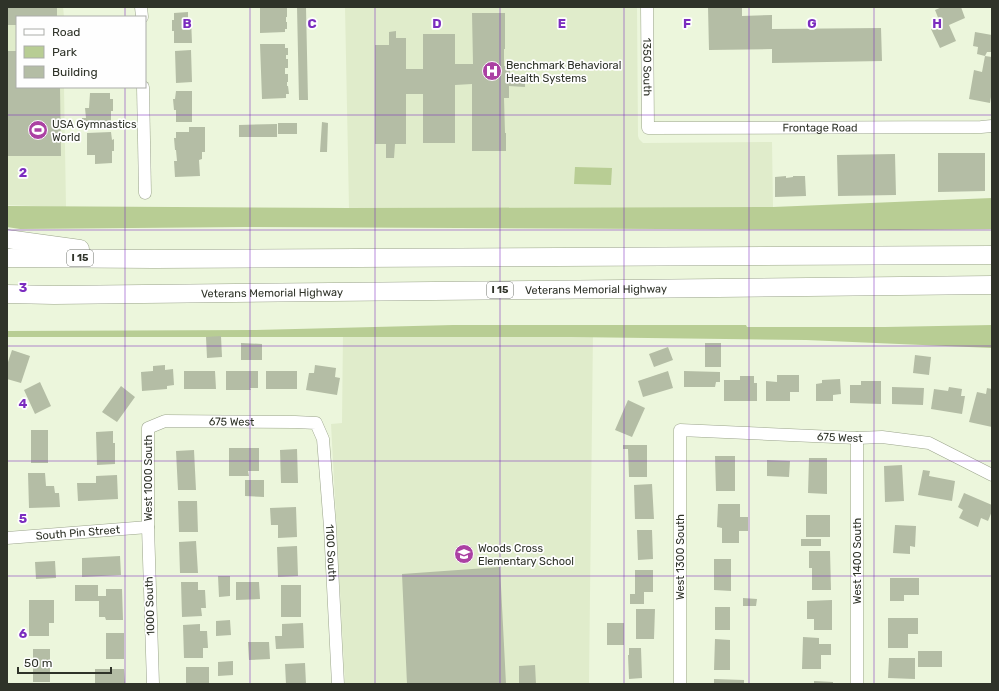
<svg xmlns="http://www.w3.org/2000/svg" width="999" height="691" font-family="Rubik,sans-serif">
<rect width="100%" height="100%" fill="#ecf6dc"/>
<!-- built -->
<path fill="#e0eccb" d="M7,7H63L64,17H17V87H64L66,207L7,205Z
M345,7H637L638,136L639,139L643,143H646L772,142L773,207L349,208Z
M593,331L589,684H345L331,424L342,423L343,332Z"/>
<!-- green -->
<path fill="#b8cd94" d="M575,167L612,168L611,185L574,184Z
M992,198V229L898,230L244,227L20,229L7,227V206L349,208L773,207Z
M453,325H746L747,327H885L992,325V348L806,340L571,337H7V331L256,330Z"/>
<!-- building -->
<path fill="#b4bda5" d="M7,7H57V17H17V25H7Z
M260,7H284V8H287V17H286V22H287V29H285V32L260,33Z
M297,7H306L308,100H299Z
M708,7H742V16L772,15V29L881,28L882,61L772,63V49L709,50Z
M942,7H961L965,18L949,25L956,41L940,48L931,29L941,25L935,10Z
M188,12V19H191L192,43H174V31H172V20H174V13Z
M472,13H505V49H504V66H510V77H525V87L509,86V98H504L505,133H506V151H472V84L455,85V143H423V94H406V144H395L394,158H386V144H375V45H389V32L396,31V38H406V69H423V34H455V64H473Z
M975,32L992,35V44L991,52H987L985,56L977,54L978,47L973,46Z
M260,44H285V48H288V55H286V59H288V68H285V74H288V82H287V86H288L289,94H286V98L262,99Z
M191,50L192,82L176,83L175,51Z
M7,51H17V87H60L61,156H7Z
M985,56L992,57V91L990,103L969,99L974,70L982,72Z
M176,91H192V122H176V110H174L173,99H175Z
M90,93H110V99H113V111H111V123L88,124V128H82V118H86L85,108H89Z
M322,122L328,123L327,152H320Z
M278,123H297V134H278Z
M277,124V137H239V125Z
M189,127H205V152H202V159L199,160L200,176L175,177L174,161H177L176,150H175L174,138H176V132H189Z
M111,132L112,140L114,139V151H112V163L95,164V155H87V133Z
M938,153H985V191L938,192Z
M895,154L896,195L838,196L837,155Z
M786,176V178L793,177V176H805L806,196L775,197V177Z
M221,336L222,357L207,358L206,337Z
M241,343L262,344V360H241Z
M705,343H721V367H705Z
M668,347L673,360L654,367L649,354Z
M12,350L30,356L21,383L7,379V361L8,362Z
M915,355L931,357L929,375L913,373Z
M165,365V370L173,369L174,385L167,386V389L142,391L141,372L153,371V366Z
M315,365L336,368L335,377L340,378L337,395L306,390L309,373H314Z
M184,371H215L216,389H184Z
M226,371H258V388H250L251,390H226Z
M266,371H297V389H266Z
M668,371L673,388L643,397L638,381Z
M684,371L720,372V382H716L715,387H684Z
M777,375H799V392H790V401H766V381L777,382Z
M740,376H754V383H757V401H724V380H740Z
M840,379L841,394L833,395V401H816V384L822,383V380Z
M861,381H881V404L850,403V385H861Z
M40,382L51,406L35,414L24,390Z
M121,386L135,397L117,422L102,412Z
M892,387L924,388L923,405L892,404Z
M949,387L962,389L961,396H965L962,414L931,409L934,389L948,391Z
M987,388L992,389V427L969,422L977,392L986,394Z
M628,400L645,408L632,437L615,430Z
M31,430H48V463H31Z
M113,431V443H115V464L97,465L96,432Z
M623,445H647V477H629L628,449H623Z
M229,448H259V471H248L249,476H229Z
M297,449L298,483H281L280,450Z
M194,450L196,490H178L176,451Z
M715,456H735V491H716Z
M809,458H827V494L808,493Z
M767,460L790,461L789,477L767,476Z
M902,465L904,501L885,502L884,466Z
M923,470L930,471L929,476L955,481L952,501L918,495Z
M28,473H45L46,486H54L55,493H59L60,507L29,508Z
M117,475L118,499L78,501L77,483H96V476Z
M245,480H264V497L245,496Z
M652,484L654,519H635L634,485Z
M964,493L992,505V511L988,521L981,518L978,527L959,518L963,510L958,507Z
M178,501H197L198,532H179Z
M718,504H740V517H748V531H739V543H722V528L717,527Z
M296,507L297,537L278,538V525H271L270,508Z
M806,515H830V537H806Z
M895,525L916,526L915,547L910,546V554L893,553Z
M637,530H652L653,559L638,560Z
M801,539H821V546H801Z
M196,541L198,573H180L179,542Z
M297,546L298,576L278,577L277,547Z
M809,551H830L831,590H812V568H809Z
M120,556L121,575L82,577V558Z
M714,559H731V591L714,590Z
M55,561L56,578L36,579L35,562Z
M500,567L506,684H407L402,574Z
M635,570H653V592H644V604H630V594H635Z
M218,576H230V596L219,597Z
M890,578H919V595H904V601H890Z
M181,582H198V590H205L206,608H201L202,616L182,617Z
M236,582H259L260,599L236,600Z
M75,585H98V596H106V589H122L123,620H106L105,617H99V601H75Z
M281,585H301V617H281Z
M743,598L757,599L756,606H743Z
M29,600H54V623H49V636H29Z
M832,600V630H814V619H807V601Z
M715,607H730V630H715Z
M636,609H655L654,639H636Z
M888,618H918V634H908V648H888Z
M230,620L231,635L216,636V621Z
M303,623L304,648L276,649L275,636H282V624Z
M607,623H624V645H607Z
M200,624V631H207L208,648H203V658H184L183,625Z
M106,633H124V659H106Z
M803,637L819,638V644H831V655H821V669H802Z
M715,639L730,640V670H714Z
M248,642H269L270,659L249,660Z
M629,648H641L642,678L629,679L628,655H629Z
M33,649H50V682H33Z
M918,651H942V667H918Z
M889,658H915V679L888,678Z
M233,661V675L218,676V662Z
M305,663L306,684H286L285,664Z
M535,665L536,684H519V666Z
M186,667H209V684H186Z
M95,669H124L125,684H95Z
M714,679L744,680V684H714Z
M814,681L833,682V684H814Z"/>
<g fill="none" stroke-linecap="round" stroke-linejoin="round">
<defs>
<g id="minor">
<path d="M141,7L142,17"/>
<path id="s1" d="M647,7L648,128L981,127L992,126"/>
<path d="M143,87L145,193"/>
<path d="M857,438V684"/>
<path id="s2" d="M7,538L148,527"/>
<path id="s3" d="M153,684L148,527V428L165,421L295,422L316,423L323,439L330,527L338,684"/>
<path id="s4" d="M680,684V430L857,438L882,437L929,443L992,475"/>
</g>
<g id="highway">
<path d="M7,239L80,249"/>
<path d="M7,258L154,259L992,255"/>
<path id="s5" d="M7,294L54,295L992,285"/>
</g>
</defs>
<!-- minor casing -->
<use href="#minor" stroke="#9ba48c" stroke-width="13"/>
<!-- highway casing -->
<use href="#highway" stroke="#9ba48c" stroke-width="19"/>
<!-- minor -->
<use href="#minor" stroke="#fff" stroke-width="12"/>
<!-- highway -->
<use href="#highway" stroke="#fff" stroke-width="18"/>
</g>
<!-- grid -->
<path fill="none" stroke="#7b2cbf" stroke-width="1" stroke-opacity="0.55" d="M125,7V17M250,7V684M375,7V684M500,7V684M624,7V684M749,7V684M874,7V684M125,87V684M7,115H992M7,230H992M7,346H992M7,461H992M7,576H992"/>
<!-- icons -->
<defs>
<symbol id="hospital-disc" viewBox="-11 -11 22 22"><circle r="9.5" fill="#ab41a3" stroke="#fefefe"/><path d="M-5-5h3v3.5h4V-5h3V5h-3V1.5h-4V5h-3Z" fill="#fff"/></symbol>
<symbol id="stadium-disc" viewBox="-11 -11 22 22"><circle r="9.5" fill="#ab41a3" stroke="#fefefe"/><path d="M0-5a6.5 5 0 1 0 0 10a6.5 5 0 1 0 0-10ZM-3.5-1.8h7v3.6h-7Z" fill="#fff"/></symbol>
<symbol id="school-disc" viewBox="-11 -11 22 22"><circle r="9.5" fill="#ab41a3" stroke="#fefefe"/><path d="M0-5L7-2L0 1L-7-2ZM-4 1L0 2.5L4 1V4Q0 6-4 4Z" fill="#fff"/></symbol>
</defs>
<g fill-rule="evenodd">
<use href="#hospital-disc" x="481" y="60" width="22" height="22"/>
<use href="#stadium-disc" x="27" y="119" width="22" height="22"/>
<use href="#school-disc" x="453" y="543" width="22" height="22"/>
</g>
<g text-anchor="middle" dominant-baseline="central" stroke-width="3.5" stroke-linejoin="round" paint-order="stroke">
<!-- shield labels -->
<g fill="#fefefe" stroke="#6d7069" stroke-width="1">
<rect x="67" y="250" width="26" height="16" rx="3"/>
<rect x="487" y="282" width="26" height="16" rx="3"/>
</g>
<g font-size="10" font-weight="bold" fill="#2f3329">
<text x="80" y="258">I 15</text>
<text x="500" y="290">I 15</text>
</g>
<!-- poi labels -->
<g font-size="11" fill="#2f3329" stroke="#fefefe" text-anchor="start">
<text x="506" y="65">Benchmark Behavioral<tspan x="506" dy="13">Health Systems</tspan></text>
<text x="52" y="124">USA Gymnastics<tspan x="52" dy="13">World</tspan></text>
<text x="478" y="548">Woods Cross<tspan x="478" dy="13">Elementary School</tspan></text>
</g>
<!-- street labels -->
<g font-size="11" fill="#2f3329" stroke="#fefefe">
<text stroke="none"><textPath href="#s1" startOffset="60">1350 South</textPath></text>
<text stroke="none"><textPath href="#s1" startOffset="293">Frontage Road</textPath></text>
<text stroke="none"><textPath href="#s5" startOffset="589">Veterans Memorial Highway</textPath></text>
<text stroke="none"><textPath href="#s5" startOffset="265">Veterans Memorial Highway</textPath></text>
<text stroke="none"><textPath href="#s3" startOffset="341">675 West</textPath></text>
<text stroke="none"><textPath href="#s4" startOffset="414">675 West</textPath></text>
<text transform="translate(148 478) rotate(-90)">West 1000 South</text>
<text stroke="none"><textPath href="#s2" startOffset="71">South Pin Street</textPath></text>
<text stroke="none"><textPath href="#s3" startOffset="557">1100 South</textPath></text>
<text transform="translate(680 557) rotate(-90)">West 1300 South</text>
<text transform="translate(857 561) rotate(-90)">West 1400 South</text>
<text transform="translate(150 606) rotate(-92)">1000 South</text>
</g>
</g>
<g font-size="13" text-anchor="middle" font-weight="bold" fill="#7b2cbf" stroke="#fefefe" stroke-width="3.5" stroke-linejoin="round" paint-order="stroke">
<text x="187" y="28">B</text>
<text x="312" y="28">C</text>
<text x="437" y="28">D</text>
<text x="562" y="28">E</text>
<text x="687" y="28">F</text>
<text x="812" y="28">G</text>
<text x="937" y="28">H</text>
<text x="23" y="177">2</text>
<text x="23" y="292">3</text>
<text x="23" y="408">4</text>
<text x="23" y="523">5</text>
<text x="23" y="638">6</text>
</g>
<!-- border -->
<rect width="999" height="691" fill="none" stroke="#2f3329" stroke-width="16"/>
<!-- legend -->
<rect x="16" y="16" width="130" height="72" fill="#fefefe" stroke="#abada9"/>
<rect x="24" y="29" width="20" height="6" fill="#ffffff" stroke="#abada9"/>
<text x="52" y="36" font-size="12" fill="#2f3329">Road</text>
<rect x="24" y="46" width="20" height="12" fill="#b8cd94" stroke="#abada9"/>
<text x="52" y="56" font-size="12" fill="#2f3329">Park</text>
<rect x="24" y="66" width="20" height="12" fill="#b4bda5" stroke="#abada9"/>
<text x="52" y="76" font-size="12" fill="#2f3329">Building</text>
<!-- scale -->
<path d="M18 667v6h93v-6" fill="none" stroke="#2f3329" stroke-width="2"/>
<text x="24" y="667" font-size="12" fill="#2f3329" stroke="#fefefe" stroke-width="3" paint-order="stroke">50 m</text>
</svg>
